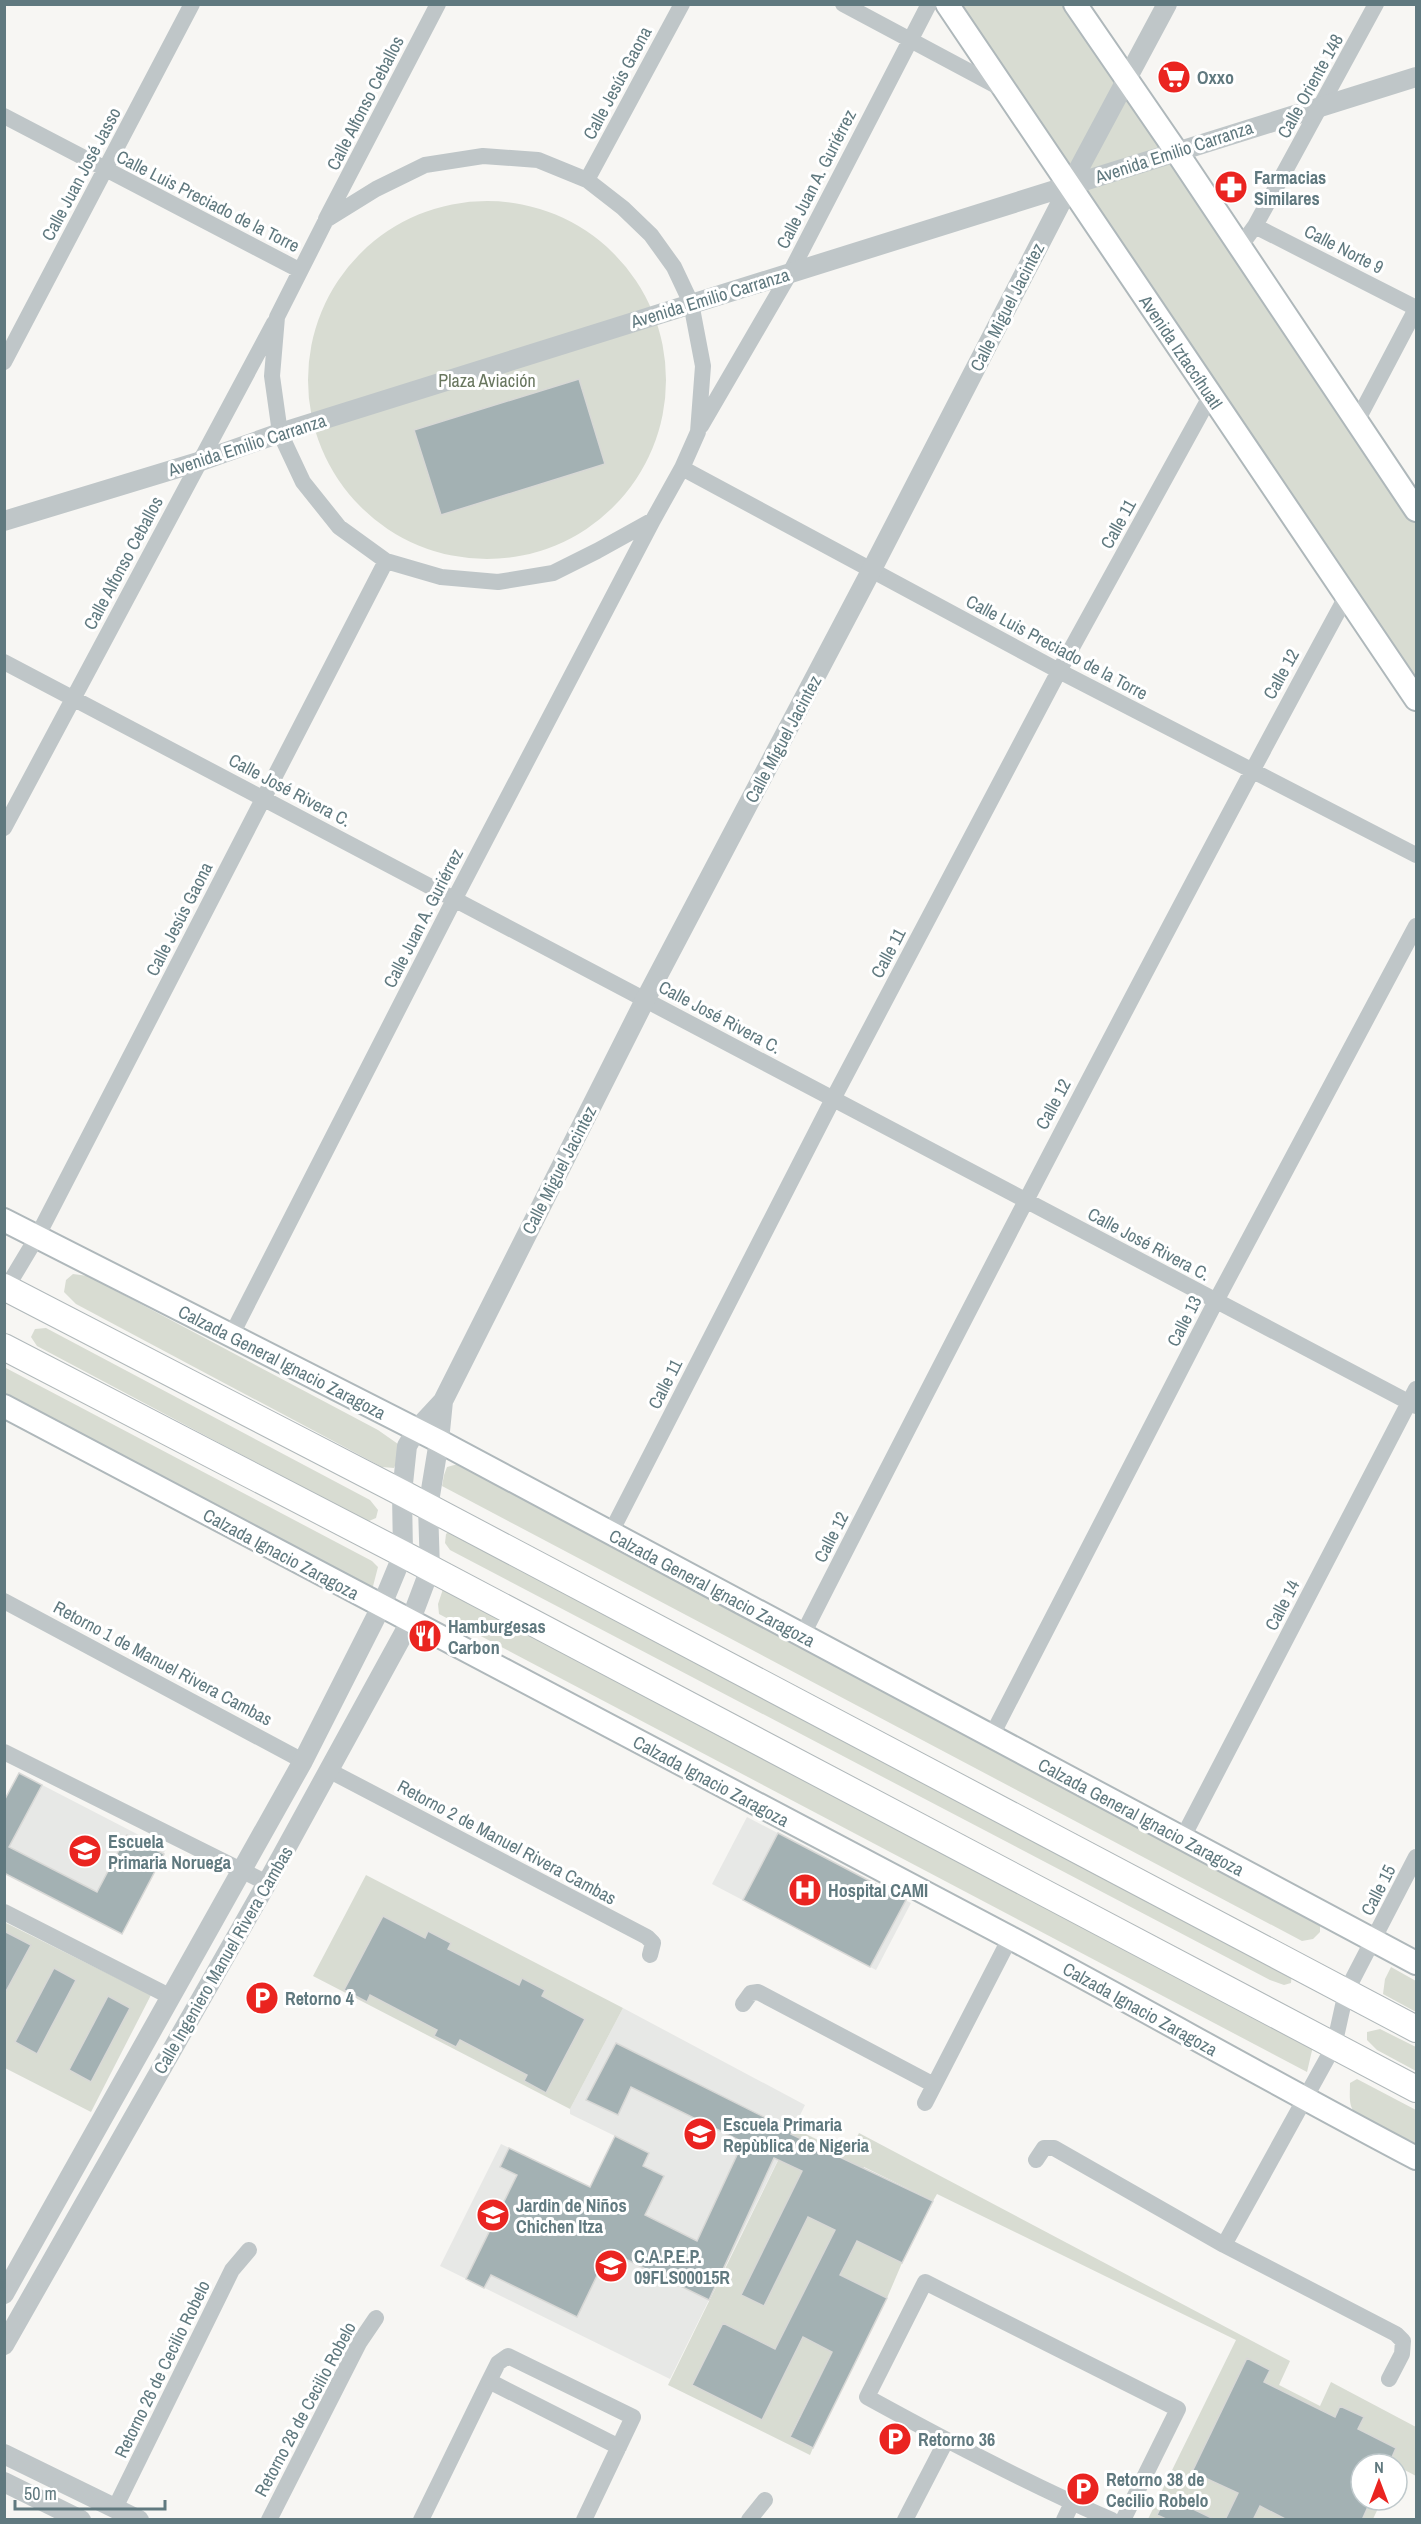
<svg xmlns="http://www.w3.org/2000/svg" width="1421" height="2524" font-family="'Archivo Narrow',sans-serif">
<rect width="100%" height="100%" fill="#f7f6f3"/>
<!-- built -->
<path fill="#e7e8e6" d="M19,1773L166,1849L122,1934L5,1873L4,1801Z
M747,1817L911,1903L876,1970L712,1884Z
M623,2008L805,2105L670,2379L440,2266L501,2144L590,2187L615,2136L570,2114V2109Z"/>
<!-- green -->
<path fill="#d8dcd2" d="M954,5H1066L1416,522V687Z
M308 380a179 179 0 1 1 358 0a179 179 0 1 1-358 0Z
M73,1274L88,1276L378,1430L398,1444V1459L394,1468L382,1467L76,1304L64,1292L66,1280Z
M46,1328L370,1500L378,1510L376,1518L369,1521L355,1515L37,1346L31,1337L35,1329Z
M4,1367L372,1561L378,1567L372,1590L5,1402Z
M458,1464L1311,1914L1320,1922V1932L1313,1939L1302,1941L442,1486L444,1475L447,1467Z
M450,1531L1292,1972L1291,1983L1284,1985L1270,1980L450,1550L445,1543L446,1534Z
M443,1589L1314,2042L1307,2072L439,1614L438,1604Z
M366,1875L623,2008L570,2109L313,1976Z
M4,1922L151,1995L91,2112L5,2068Z
M1391,1967L1416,1981V2012L1383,1994L1385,1979Z
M1380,2029L1416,2047V2071L1377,2050L1367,2040V2032Z
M1357,2079L1416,2110V2149C1400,2140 1356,2124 1351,2106C1349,2099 1350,2090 1350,2083Z
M794,2128L848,2155L859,2133L1290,2361L1279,2385L1320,2406L1331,2382L1416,2427V2476L1399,2467L1397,2470V2464H1361V2500H1382L1373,2519H1148L1236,2340L937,2194L933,2201L864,2167L854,2187L923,2221L911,2244L833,2229L902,2263L887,2298L864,2287L790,2436L813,2448L810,2455L668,2385Z"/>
<!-- building -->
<path fill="#a3b1b3" stroke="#d8d8d6" stroke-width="1.5" d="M579,379L605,464L441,515L414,430Z
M19,1773L42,1785L9,1847L97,1892L127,1835L164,1854L122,1934L4,1873V1801Z
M778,1833L906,1900L870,1967L743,1900Z
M383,1916L425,1938L428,1931L451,1943L448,1949L519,1985L522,1978L545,1990L542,1996L585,2019L546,2093L524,2081L527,2075L460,2040L456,2047L434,2036L437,2030L370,1995L367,2002L344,1990Z
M4,1931L31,1945L4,1995Z
M54,1968L76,1980L37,2054L15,2042Z
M108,1996L130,2008L91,2082L69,2070Z
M616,2043L792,2131L791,2134L933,2201L902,2263L857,2241L840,2275L887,2298L813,2448L790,2437L832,2352L803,2337L762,2420L692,2385L723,2323L775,2349L835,2230L808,2217L764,2306L741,2295L802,2171L774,2158L709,2300L609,2251L577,2317L491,2275L484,2288L466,2279L517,2175L500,2167L509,2148L590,2187L615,2136L649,2153L643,2166L664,2176L645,2215L697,2241L743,2142L631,2087L618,2115L586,2100Z
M1247,2358L1270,2370L1264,2382L1335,2417L1340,2406L1364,2417L1358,2429L1396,2448L1389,2464H1361V2500H1371L1362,2520H1287L1260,2506L1253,2520H1225L1238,2493L1192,2472Z
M1166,2496L1216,2520H1168L1157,2515Z"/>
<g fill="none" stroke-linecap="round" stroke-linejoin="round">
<defs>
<path id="secondary" d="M947,4L1416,699
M1075,4L1176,151L1416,510
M4,1220L439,1441L1416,1963
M4,1406C338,1584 673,1758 1007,1936C1144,2009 1279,2086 1416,2158"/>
<path id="primary" d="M4,1287L402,1493L1416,2029
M4,1347L403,1554L1416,2089"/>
</defs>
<!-- secondary casing -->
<use href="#secondary" stroke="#afb8bb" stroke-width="26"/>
<!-- primary casing -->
<use href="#primary" stroke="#b0b8ba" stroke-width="28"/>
<!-- minor -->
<path stroke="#bfc6c8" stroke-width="16" d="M843,4L1004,90
M4,116L299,270
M483,156L538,160L587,180L623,208L651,235L674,267L691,303L703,366L698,432L682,468L653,520L597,551L553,573L498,582L441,577L386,561L339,527L303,482L280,433L272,376L277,317L326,220L376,189L425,165Z
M587,180L682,4
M326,219L438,4
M1255,226L1416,308
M1239,248L1255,226L1376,4
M4,362L192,4
M1357,421L1416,309
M701,426L790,273L929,4
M682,468L1059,671L1416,855
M4,662L1416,1406
M4,828L274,323
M4,1292L37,1237L386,561
M231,1336L454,900L653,520
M610,1534L833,1099L1059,671L1211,395
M4,1601L303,1761
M802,1636C980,1287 1160,939 1347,595
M991,1737L1216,1301L1416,926
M4,1752L267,1883
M330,1771L647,1937L653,1943L650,1955
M1182,1839L1416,1389
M4,1912L171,1997
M743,2004L751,1993L758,1992L934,2085
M925,2103L1010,1938
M1036,2160L1044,2148H1054L1224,2245L1396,2334L1403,2341L1402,2354L1389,2379
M1224,2245L1334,2046L1346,1992L1416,1857
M489,2381L619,2447
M115,2508L232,2270L249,2250
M269,2520L359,2343L376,2318
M421,2520L489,2381L498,2363L508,2356L633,2417L584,2520
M749,2520L765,2500
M905,2520L946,2441
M1064,2520L1072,2503
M1112,2520C1028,2484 947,2441 867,2397L925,2282L1178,2409L1123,2520"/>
<!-- tertiary -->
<path stroke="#bfc6c8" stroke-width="20" d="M4,521L198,462L280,433L1416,77
M4,2294L303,1761L381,1607L403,1554L402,1493L407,1446L417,1429L443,1401L645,1000L871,571L1069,187L1167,4
M4,2345L267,1883L410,1622L430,1569L428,1508L439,1441L443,1401
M4,2454L139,2520
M4,2482L81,2520"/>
<!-- secondary -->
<use href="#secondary" stroke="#fff" stroke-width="22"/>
<!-- primary -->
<use href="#primary" stroke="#fff" stroke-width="26"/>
</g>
<!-- icons -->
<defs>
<symbol id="supermarket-disc" viewBox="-11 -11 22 22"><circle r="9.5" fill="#ea2420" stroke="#fff"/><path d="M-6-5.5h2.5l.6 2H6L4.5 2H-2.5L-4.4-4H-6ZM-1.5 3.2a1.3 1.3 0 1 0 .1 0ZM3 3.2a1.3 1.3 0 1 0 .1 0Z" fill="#fff"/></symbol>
<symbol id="pharmacy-disc" viewBox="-11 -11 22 22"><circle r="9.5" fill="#ea2420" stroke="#fff"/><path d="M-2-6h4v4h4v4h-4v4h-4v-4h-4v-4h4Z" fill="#fff"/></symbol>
<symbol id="restaurant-disc" viewBox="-11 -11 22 22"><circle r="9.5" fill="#ea2420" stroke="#fff"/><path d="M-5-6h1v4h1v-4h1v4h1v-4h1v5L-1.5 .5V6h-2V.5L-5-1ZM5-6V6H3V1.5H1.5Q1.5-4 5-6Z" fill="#fff"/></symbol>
<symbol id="school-disc" viewBox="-11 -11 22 22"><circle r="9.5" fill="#ea2420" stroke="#fff"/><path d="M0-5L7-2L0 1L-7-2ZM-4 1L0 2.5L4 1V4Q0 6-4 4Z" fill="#fff"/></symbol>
<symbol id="hospital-disc" viewBox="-11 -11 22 22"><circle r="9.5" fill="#ea2420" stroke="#fff"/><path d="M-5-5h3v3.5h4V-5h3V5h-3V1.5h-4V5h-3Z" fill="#fff"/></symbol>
<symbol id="parking-disc" viewBox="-11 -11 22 22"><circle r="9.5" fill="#ea2420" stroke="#fff"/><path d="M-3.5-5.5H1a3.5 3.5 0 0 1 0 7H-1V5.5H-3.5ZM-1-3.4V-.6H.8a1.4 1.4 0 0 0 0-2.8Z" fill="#fff"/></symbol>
</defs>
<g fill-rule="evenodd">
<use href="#supermarket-disc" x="1155" y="58" width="38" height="38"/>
<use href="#pharmacy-disc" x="1212" y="168" width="38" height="38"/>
<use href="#restaurant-disc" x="406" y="1617" width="38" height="38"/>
<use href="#school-disc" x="66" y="1832" width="38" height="38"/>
<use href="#hospital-disc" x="786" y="1871" width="38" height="38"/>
<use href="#parking-disc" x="243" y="1979" width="38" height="38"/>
<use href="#school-disc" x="681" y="2115" width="38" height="38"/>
<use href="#school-disc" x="474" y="2196" width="38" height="38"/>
<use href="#school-disc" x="592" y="2247" width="38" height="38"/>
<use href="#parking-disc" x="876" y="2420" width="38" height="38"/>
<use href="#parking-disc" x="1064" y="2470" width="38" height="38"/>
</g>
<g text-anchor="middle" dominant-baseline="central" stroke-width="6" stroke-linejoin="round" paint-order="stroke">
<!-- poi labels -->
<g font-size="18" font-weight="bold" fill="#60797f" stroke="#fff" text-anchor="start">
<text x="1197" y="77">Oxxo</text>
<text x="1254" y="177">Farmacias<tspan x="1254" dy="21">Similares</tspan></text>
<text x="448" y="1626">Hamburgesas<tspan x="448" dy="21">Carbon</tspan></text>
<text x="108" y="1841">Escuela<tspan x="108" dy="21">Primaria Noruega</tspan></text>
<text x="828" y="1890">Hospital CAMI</text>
<text x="285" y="1998">Retorno 4</text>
<text x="723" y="2124">Escuela Primaria<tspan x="723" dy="21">Repùblica de Nigeria</tspan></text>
<text x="516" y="2205">Jardin de Niños<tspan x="516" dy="21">Chichen Itza</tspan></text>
<text x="634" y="2256">C.A.P.E.P.<tspan x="634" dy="21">09FLS00015R</tspan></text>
<text x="918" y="2439">Retorno 36</text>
<text x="1106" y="2479">Retorno 38 de<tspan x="1106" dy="21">Cecilio Robelo</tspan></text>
</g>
<!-- street labels -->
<g font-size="18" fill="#60797f" stroke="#fff">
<text transform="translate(617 83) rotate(-62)">Calle Jesús Gaona</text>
<text transform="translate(1310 86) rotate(-61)">Calle Oriente 148</text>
<text transform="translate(365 103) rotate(-63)">Calle Alfonso Ceballos</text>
<text transform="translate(1174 152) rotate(-18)">Avenida Emilio Carranza</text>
<text transform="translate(81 174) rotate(-62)">Calle Juan José Jasso</text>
<text transform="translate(816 179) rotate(-63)">Calle Juan A. Guriérrez</text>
<text transform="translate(208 201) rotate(27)">Calle Luis Preciado de la Torre</text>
<text transform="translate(1344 249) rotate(27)">Calle Norte 9</text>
<text transform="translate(710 298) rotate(-17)">Avenida Emilio Carranza</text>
<text transform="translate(1007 307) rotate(-63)">Calle Miguel Jacintez</text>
<text transform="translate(1181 352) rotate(56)">Avenida Iztaccíhuatl</text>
<text transform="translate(247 445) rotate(-18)">Avenida Emilio Carranza</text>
<text transform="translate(1118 524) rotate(-61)">Calle 11</text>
<text transform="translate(123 563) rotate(-62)">Calle Alfonso Ceballos</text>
<text transform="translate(1057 647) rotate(28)">Calle Luis Preciado de la Torre</text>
<text transform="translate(1281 674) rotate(-61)">Calle 12</text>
<text transform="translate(783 739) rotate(-62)">Calle Miguel Jacintez</text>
<text transform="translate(290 790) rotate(28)">Calle José Rivera C.</text>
<text transform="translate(423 918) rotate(-63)">Calle Juan A. Guriérrez</text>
<text transform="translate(179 919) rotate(-63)">Calle Jesús Gaona</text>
<text transform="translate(888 953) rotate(-62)">Calle 11</text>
<text transform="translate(720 1017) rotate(28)">Calle José Rivera C.</text>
<text transform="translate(1053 1104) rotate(-62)">Calle 12</text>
<text transform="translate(559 1170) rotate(-63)">Calle Miguel Jacintez</text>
<text transform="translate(1149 1244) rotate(28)">Calle José Rivera C.</text>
<text transform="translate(1184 1321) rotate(-63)">Calle 13</text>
<text transform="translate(282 1362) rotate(27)">Calzada General Ignacio Zaragoza</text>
<text transform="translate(665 1384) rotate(-63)">Calle 11</text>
<text transform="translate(831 1537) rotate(-63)">Calle 12</text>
<text transform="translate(281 1554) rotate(28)">Calzada Ignacio Zaragoza</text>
<text transform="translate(712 1588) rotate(28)">Calzada General Ignacio Zaragoza</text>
<text transform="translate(1282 1605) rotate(-63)">Calle 14</text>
<text transform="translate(163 1663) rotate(28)">Retorno 1 de Manuel Rivera Cambas</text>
<text transform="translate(711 1781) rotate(28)">Calzada Ignacio Zaragoza</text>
<text transform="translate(1141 1817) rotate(28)">Calzada General Ignacio Zaragoza</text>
<text transform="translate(507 1842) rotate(28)">Retorno 2 de Manuel Rivera Cambas</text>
<text transform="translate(1378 1890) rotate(-63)">Calle 15</text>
<text transform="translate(223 1960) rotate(-60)">Calle Ingeniero Manuel Rivera Cambas</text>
<text transform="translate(1140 2009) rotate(29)">Calzada Ignacio Zaragoza</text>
<text transform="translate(162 2369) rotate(-64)">Retorno 26 de Cecilio Robelo</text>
<text transform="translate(305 2409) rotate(-62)">Retorno 28 de Cecilio Robelo</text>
</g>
<!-- park labels -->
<g font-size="18" fill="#69775f" stroke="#fff">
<text x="487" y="380">Plaza Aviación</text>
</g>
</g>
<!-- border -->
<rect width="1421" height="2524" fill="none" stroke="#60797f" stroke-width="12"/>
<!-- north arrow -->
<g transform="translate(1379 2482)"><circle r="28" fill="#ffffff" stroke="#bfc9cc" stroke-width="1.5"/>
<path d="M0-4.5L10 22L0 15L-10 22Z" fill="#ea2420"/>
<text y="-9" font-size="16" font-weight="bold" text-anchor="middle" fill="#60797f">N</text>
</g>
<!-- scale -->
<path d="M15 2500v9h150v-9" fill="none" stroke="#60797f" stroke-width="3"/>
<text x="24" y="2500" font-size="18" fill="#60797f" stroke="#ffffff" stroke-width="4.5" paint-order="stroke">50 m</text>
</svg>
